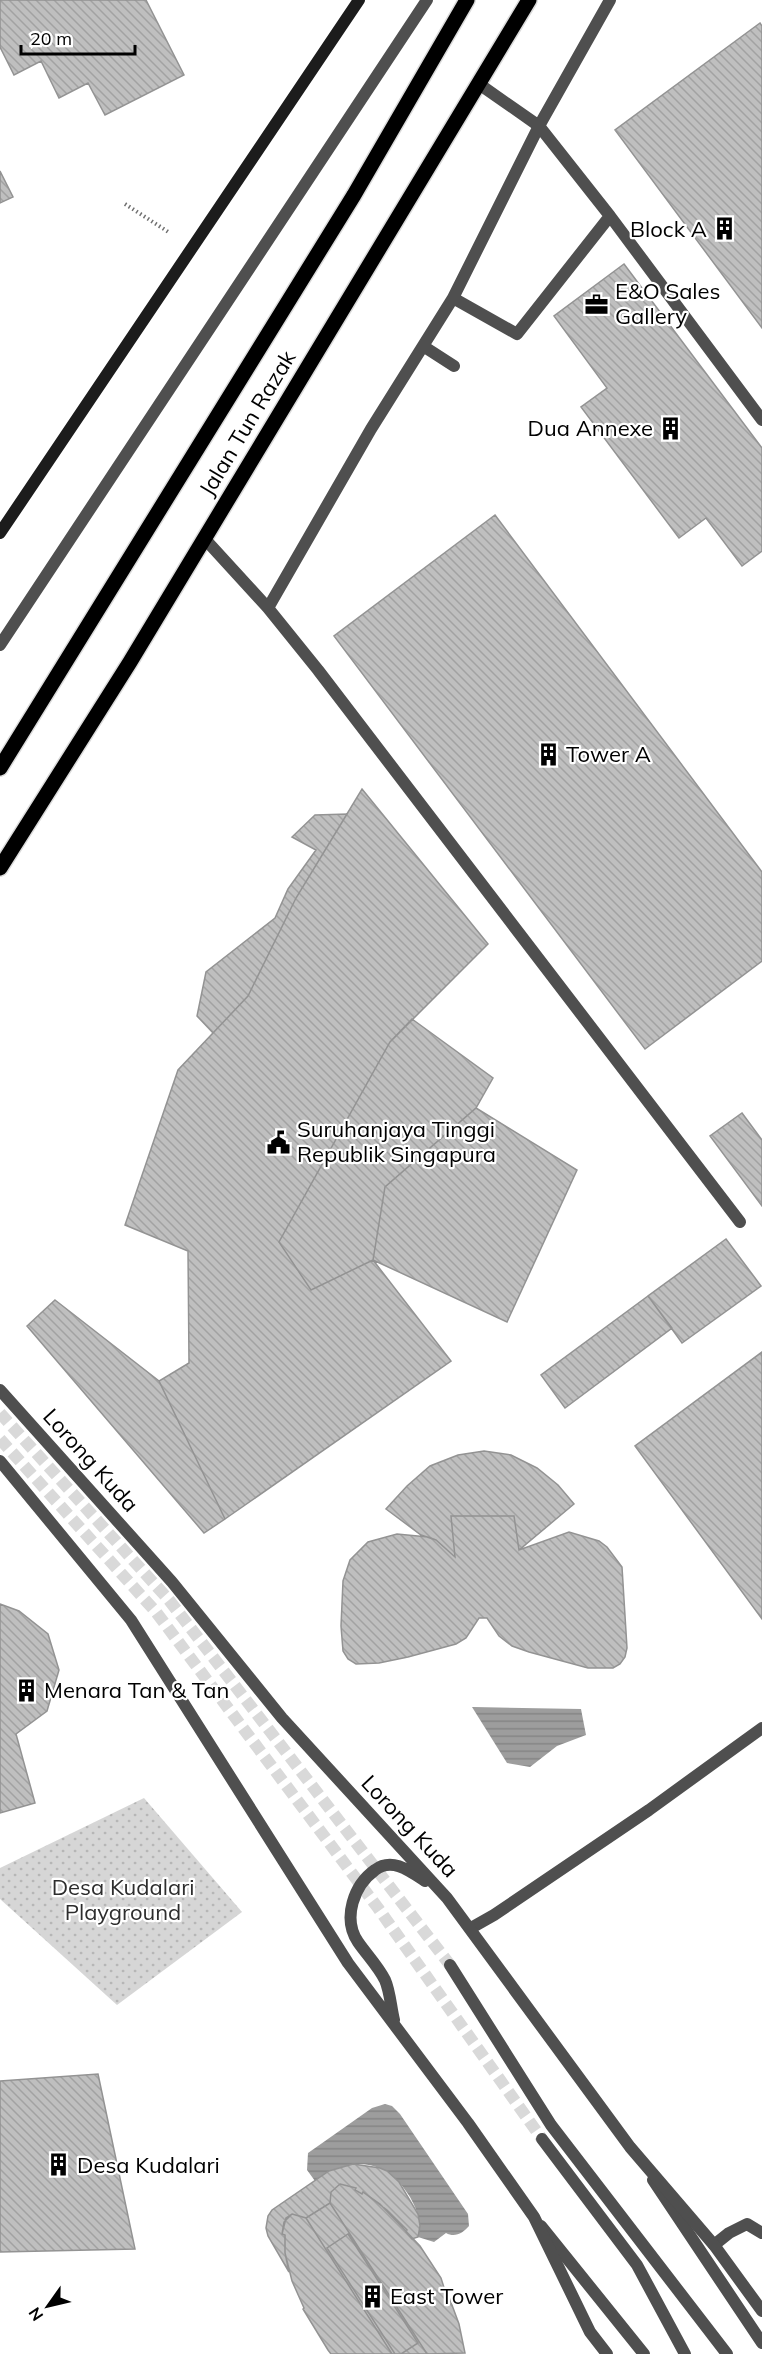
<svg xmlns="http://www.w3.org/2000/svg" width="762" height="2354" font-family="Mulish,sans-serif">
<defs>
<pattern id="park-dots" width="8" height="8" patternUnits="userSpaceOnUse" patternTransform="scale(1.5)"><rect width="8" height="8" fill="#d6d6d6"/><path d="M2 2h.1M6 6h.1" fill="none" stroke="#b6b6b6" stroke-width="1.8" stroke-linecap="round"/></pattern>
<pattern id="water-rules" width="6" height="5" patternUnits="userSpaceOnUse" patternTransform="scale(1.5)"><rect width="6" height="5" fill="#9d9d9d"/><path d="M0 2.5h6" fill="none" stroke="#858585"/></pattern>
<pattern id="building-back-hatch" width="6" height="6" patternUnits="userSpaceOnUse" patternTransform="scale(1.5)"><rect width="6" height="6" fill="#bfbfbf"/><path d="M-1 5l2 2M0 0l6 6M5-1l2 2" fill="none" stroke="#a2a2a2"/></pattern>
</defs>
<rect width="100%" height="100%" fill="#fff"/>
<!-- park -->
<path fill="url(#park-dots)" d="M144,1798L242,1912L117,2005L0,1899V1868Z"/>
<!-- water -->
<path fill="url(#water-rules)" d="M472,1707L581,1709L586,1735L557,1746L530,1767L507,1763Z
M385,2104L392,2106L400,2114L468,2214L469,2226C463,2233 455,2238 446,2233L434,2242L418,2237C422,2221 417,2210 410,2197C386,2157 350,2156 315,2181L307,2170L308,2153L372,2108Z"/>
<!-- building -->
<path fill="url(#building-back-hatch)" stroke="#939393" stroke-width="1.5" d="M0,0H146L184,75L105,115L88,83L59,98L41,61L14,75L0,47Z
M760,23L762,26V328L615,130Z
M0,171L13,197L0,203Z
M624,264L762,448V551L742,566L706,518L679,538L581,407L607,388L554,316Z
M495,515L762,872V961L645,1049L334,636Z
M362,789L488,944L390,1042L279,1242L311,1290L373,1260L451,1361L225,1519L159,1381L189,1363L188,1251L125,1225L178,1070L248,996L296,898Z
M347,814L296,898L248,996L213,1033L197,1016L206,972L275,918L288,889L316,850L292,837L315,815Z
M412,1019L493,1078L476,1108L385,1187L373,1260L311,1290L279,1242L390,1042Z
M476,1108L577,1170L507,1322L373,1260L385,1187Z
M742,1113L762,1140V1206L710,1136Z
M726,1239L761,1286L682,1343L648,1296Z
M648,1296L672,1328L565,1408L541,1375Z
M55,1300L159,1381L225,1519L204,1533L27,1326Z
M762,1352V1619L635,1446Z
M484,1451L511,1455L537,1468L558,1485L574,1504L519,1550L514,1516H451L455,1557L436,1540L421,1535L386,1509L407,1486L430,1466L458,1455Z
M451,1516H514L519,1550L569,1532L599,1541L607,1547L622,1567L627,1648L625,1657L620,1664L613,1668H588L529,1652L512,1646L499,1636L487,1618H479L466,1638L456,1644L408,1657L379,1663L356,1664L348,1659L343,1651L341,1626L343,1581L350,1560L368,1542L397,1534L428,1537L436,1540L455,1557Z
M0,1604L19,1611L48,1634L59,1670L47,1711L16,1734L35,1803L0,1813Z
M98,2074L135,2249L0,2252V2081Z
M353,2164L380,2168L387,2171L399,2182L418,2214L420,2226L418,2237L412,2239L406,2232L407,2230L387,2210L363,2192L362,2194L355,2190L356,2188L340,2184L331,2192L330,2203L306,2218L292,2214L286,2218L282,2234L285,2235V2253L289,2272L268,2236L266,2228L268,2216L272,2210L329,2171Z
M340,2184L356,2188L355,2190L362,2194L363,2192L380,2204L420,2246L441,2278L447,2297H449L459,2324L465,2353L427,2354L330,2203L331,2192Z
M330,2203L427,2354H401L418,2343L348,2234L327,2248L395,2354H392L306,2218Z
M292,2214L306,2218L392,2354H331L328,2350L303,2309L304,2308L292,2281L285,2253V2235L282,2234L284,2222Z
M348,2234L418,2343L401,2354H395L327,2248Z"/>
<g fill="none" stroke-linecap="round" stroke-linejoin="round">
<!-- tertiary-tunnel -->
<path stroke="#d9d9d9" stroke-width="12" stroke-dasharray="12 6" stroke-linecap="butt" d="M0,1413L169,1600L450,1965
M0,1439L156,1612L378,1908L542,2139"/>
<defs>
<path id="primary" d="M0,768L354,195L467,0
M0,868L130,662L529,0"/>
</defs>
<!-- primary casing -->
<use href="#primary" stroke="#dbdbdb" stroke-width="18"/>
<!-- path -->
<path stroke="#717171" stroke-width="4" stroke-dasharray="1.5 3" stroke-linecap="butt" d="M125,204L170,233"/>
<!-- service -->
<path stroke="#4f4f4f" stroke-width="12" d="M610,216L762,420
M453,298L517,334L610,216L539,126L479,84
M423,346L454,366
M204,538L268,608L318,670L740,1222
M268,608L371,429L453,298L539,126L610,0
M471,1928L494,1915L649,1810L762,1728
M653,2180L762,2343
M541,2226L644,2354
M714,2245L729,2233L747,2224L762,2233"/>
<!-- tertiary -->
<path stroke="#4f4f4f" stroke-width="12" d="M0,645L427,0
M0,1390L172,1582L282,1718L447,1898L630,2147L714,2245L762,2311
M0,1461L131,1620L348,1963L468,2123L534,2217L590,2332L607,2354
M450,1965L551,2125L727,2354
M394,2020C391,2008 390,1991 385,1980C378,1966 367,1955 358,1942C342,1918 354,1885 375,1870C392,1857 410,1871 425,1881
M542,2139L637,2265L685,2354"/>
<!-- secondary -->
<path stroke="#1c1c1c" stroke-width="12" d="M0,533L359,0"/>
<!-- primary -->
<use href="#primary" stroke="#000" stroke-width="15"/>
</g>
<!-- icons -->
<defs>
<symbol id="building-bare" viewBox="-9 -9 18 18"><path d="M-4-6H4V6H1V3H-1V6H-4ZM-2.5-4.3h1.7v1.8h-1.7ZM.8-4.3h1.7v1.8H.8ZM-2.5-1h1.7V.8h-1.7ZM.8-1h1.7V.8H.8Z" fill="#000" stroke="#fff" stroke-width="2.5" paint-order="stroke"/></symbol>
<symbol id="office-bare" viewBox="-9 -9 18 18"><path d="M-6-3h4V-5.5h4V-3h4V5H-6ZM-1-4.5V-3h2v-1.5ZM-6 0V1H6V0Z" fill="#000" stroke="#fff" stroke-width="2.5" paint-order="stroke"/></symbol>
<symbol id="civic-bare" viewBox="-9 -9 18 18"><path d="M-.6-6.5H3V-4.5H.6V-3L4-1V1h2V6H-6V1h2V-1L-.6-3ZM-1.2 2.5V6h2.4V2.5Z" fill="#000" stroke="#fff" stroke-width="2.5" paint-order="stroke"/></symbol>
</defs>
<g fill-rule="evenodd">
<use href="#building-bare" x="708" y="212" width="33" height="33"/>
<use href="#office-bare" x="580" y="288" width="33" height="33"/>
<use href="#building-bare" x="654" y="412" width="33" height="33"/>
<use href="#building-bare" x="532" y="738" width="33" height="33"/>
<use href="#civic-bare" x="262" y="1126" width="33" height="33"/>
<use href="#building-bare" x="10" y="1674" width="33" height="33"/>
<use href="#building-bare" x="42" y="2148" width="33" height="33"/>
<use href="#building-bare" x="356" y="2280" width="33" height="33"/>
</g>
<g text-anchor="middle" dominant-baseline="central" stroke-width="4.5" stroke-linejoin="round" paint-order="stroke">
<!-- poi labels -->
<g font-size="22" fill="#000" stroke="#fff" text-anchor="start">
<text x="707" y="229" text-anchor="end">Block A</text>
<text x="615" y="291">E&amp;O Sales<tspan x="615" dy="25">Gallery</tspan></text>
<text x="653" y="428" text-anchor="end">Dua Annexe</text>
<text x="566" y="754">Tower A</text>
<text x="297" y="1129">Suruhanjaya Tinggi<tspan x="297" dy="25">Republik Singapura</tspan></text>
<text x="44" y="1690">Menara Tan &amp; Tan</text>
<text x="77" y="2165">Desa Kudalari</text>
<text x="390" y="2296">East Tower</text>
</g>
<!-- street labels -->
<g font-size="22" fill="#000" stroke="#fff">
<text transform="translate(247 423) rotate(-59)">Jalan Tun Razak</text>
<text transform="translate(91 1460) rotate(48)">Lorong Kuda</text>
<text transform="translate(410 1826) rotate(47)">Lorong Kuda</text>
</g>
<!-- park labels -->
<g font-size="22" fill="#2d2d2d" stroke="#fff">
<text x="123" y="1887">Desa Kudalari<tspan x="123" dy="25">Playground</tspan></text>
</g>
</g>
<!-- north arrow -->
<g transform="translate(48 2306) rotate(236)" stroke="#ffffff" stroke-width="4.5" paint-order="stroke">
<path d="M0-4.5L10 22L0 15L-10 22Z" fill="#000000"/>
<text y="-9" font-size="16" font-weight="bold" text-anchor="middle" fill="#000000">N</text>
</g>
<!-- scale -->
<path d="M21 45v9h114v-9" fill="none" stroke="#000000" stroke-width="3"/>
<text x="30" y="45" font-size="18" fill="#000000" stroke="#ffffff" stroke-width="4.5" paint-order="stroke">20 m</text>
</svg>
